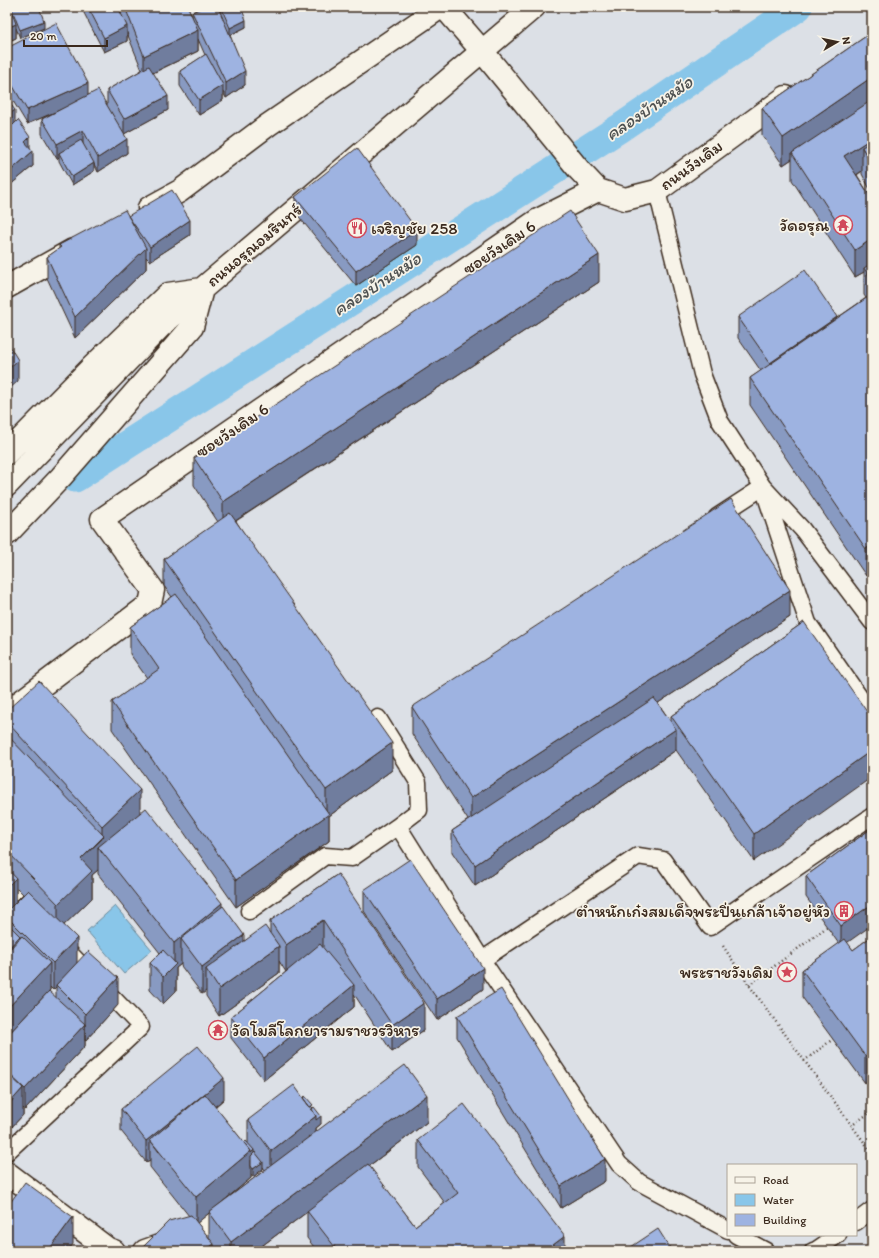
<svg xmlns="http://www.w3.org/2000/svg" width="879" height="1258" font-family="Itim,'Playpen Sans Thai',sans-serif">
<rect width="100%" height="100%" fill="#dce0e6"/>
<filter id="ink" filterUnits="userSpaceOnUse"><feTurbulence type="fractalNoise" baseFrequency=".025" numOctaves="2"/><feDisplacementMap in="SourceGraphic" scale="8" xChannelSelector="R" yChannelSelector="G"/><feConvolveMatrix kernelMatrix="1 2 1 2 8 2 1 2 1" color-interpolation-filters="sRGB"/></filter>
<g filter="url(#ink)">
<!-- water -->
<path fill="#89c6e9" stroke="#6a8898" d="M115,906L152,950L124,974L87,931Z"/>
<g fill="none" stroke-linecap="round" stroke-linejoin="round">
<!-- canal -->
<path stroke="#89c6e9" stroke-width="29" d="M75,478L620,128L798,7"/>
<defs>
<path id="service" d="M657,191L702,374L720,421L763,487L802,529L872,622
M717,517L763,487L808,623L872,715
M378,718L418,782L419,810L398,826L482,960L619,1164L639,1182L728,1230
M7,888L34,915
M249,911L325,856L352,858L398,826
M482,960L638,856L663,860L710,927L872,816
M7,1152L141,1027L62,945
M856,1222L872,1210
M736,1235L766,1251
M813,1251L816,1250L838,1235"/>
<path id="minor" d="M482,51L580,171L598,190L625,199L657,191L786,97
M149,208L180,191L268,125L441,7
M7,287L73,250
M7,712L150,604L153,590L102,519L538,220L598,190
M7,1173L108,1249L114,1251
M145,1251L199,1232L233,1206"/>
<path id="tertiary" d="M444,7L482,51"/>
<path id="secondary" d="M7,453L91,368L168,294L202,289
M7,485L160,327L202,289L534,7
M7,534L61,477L192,327L202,289"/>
</defs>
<!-- service casing -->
<use href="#service" stroke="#3b2a1e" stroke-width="19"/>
<!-- minor casing -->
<use href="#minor" stroke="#3b2a1e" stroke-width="25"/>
<!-- tertiary casing -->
<use href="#tertiary" stroke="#3b2a1e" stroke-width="25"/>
<!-- secondary casing -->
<use href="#secondary" stroke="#3b2a1e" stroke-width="25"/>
<!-- path -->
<path stroke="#3b2a1e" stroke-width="2.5" stroke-dasharray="1 3" stroke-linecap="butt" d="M723,946L749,985L872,1153
M749,985L827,927
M804,1061L833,1039
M851,1126L872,1111"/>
<!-- service -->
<use href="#service" stroke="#f7f3e8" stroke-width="16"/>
<!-- minor -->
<use href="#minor" stroke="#f7f3e8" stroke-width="22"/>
<!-- tertiary -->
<use href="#tertiary" stroke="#f7f3e8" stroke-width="22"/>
<!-- secondary -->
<use href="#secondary" stroke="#f7f3e8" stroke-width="22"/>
</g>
<!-- wall -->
<path fill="#889ac2" stroke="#3b2a1e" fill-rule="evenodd" d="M7,7L11,11V7L44,28L20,38L16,28V38L7,42Z
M84,7H118L121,14V7H188L192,17V12L204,7H241L246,27L230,35L245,85L226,98L223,92V100L199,115L180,86V71L205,55L198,39V51L153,73L168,110L124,134L127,153L98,172L94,164V171L72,185L59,161V157L57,159L42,134V119L60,110L27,124L7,91V48L88,95L107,105V90L142,70L127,33V41L104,52L84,13Z
M872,32V193L862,174V171L857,175L872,199V580L871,578V572L866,576L750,405V378L761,371L738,338V317L837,318L866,298L864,295V272L855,277L792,180V159L783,165L762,135V108Z
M7,92L9,103L15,123L30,149L33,166L9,186L7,184Z
M295,197L417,245L356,286L295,212Z
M128,216L190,235L150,261L146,257V269L75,338L47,278V257L59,249V245Z
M599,282L236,521L392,770L329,816V841L236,907L112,729V702L147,678L130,654V627L172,597L164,586V559L218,522L194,485V458Z
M790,617L658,703L671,722V716L804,622L754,861L676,750L475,886L452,852V831L468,820L412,734V707Z
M7,710L140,813L222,907L244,941L270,933V921L338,874L424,1030L392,1052L354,994V1007L264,1080L231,1038V1017L286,972L279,961V973L219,1016L206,996V991L202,994L181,966V964L176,968V991L163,1004L150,990V963L160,953L98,874V870L92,875V898L64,925L77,963L118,1005L85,1041V1040V1046L25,1110L23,1108V1115L7,1132V1036L56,997V987L53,990L50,987V990L7,1036ZM16,887L23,894L16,901Z
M872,828L847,943L853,950L872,936L865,1083L802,997V970L839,944L806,897V876Z
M364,890L483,989L437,1020L364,911Z
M457,1016L605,1181L561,1208L457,1037Z
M303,1098L313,1108L321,1124L316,1128V1132L427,1122L369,1166L415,1226L445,1203L418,1167V1140L565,1251H317L307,1238V1212L255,1251H218L214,1246V1251L189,1216L150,1167V1160L146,1162L121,1131V1109L224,1099L215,1107L244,1143H248V1120ZM263,1167L265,1170L220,1204L251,1178V1174L253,1177L263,1169ZM209,1213V1238L197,1223Z"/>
<!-- shaded-wall -->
<path fill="#6f7d9e" stroke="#3b2a1e" d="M215,7H220V12L215,14Z
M246,20V27L230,35V28Z
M44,21V28L20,38V30Z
M16,24V38L7,42V28Z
M127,26V41L104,52V38Z
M198,30V51L144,77V56Z
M245,71V85L226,98V83Z
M872,77V104L792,153V159L783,165V138Z
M88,83V98L27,124V110Z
M223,85V100L199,115V100Z
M9,95V110L7,111V96Z
M168,96V110L124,134V119Z
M15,110V125L7,130V116Z
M83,130V145L59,153V157L57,159V144Z
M30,137V151L25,142Z
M872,138V165L862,147V171L844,183V156Z
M127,139V153L98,172V158Z
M33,151V166L9,186V172Z
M94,163V171L72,185V177Z
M190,220V235L150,261V247Z
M417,230V245L356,286V271Z
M872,239V266L864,268V272L855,277V250Z
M146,248V269L75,338V317Z
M599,255V282L223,529V502Z
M837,317V338L770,385V363Z
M18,360V381L7,391V370Z
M872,544V553L871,551V572L866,576V549Z
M790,590V617L471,825V798Z
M676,729V750L475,886V865Z
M392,743V770L329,816V841L236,907V880L326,816V790Z
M872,750V777L754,861V834Z
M140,790V817L102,853L98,847V870L92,875V898L58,931V904L81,859L102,839V826Z
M16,878V905L7,914V887Z
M222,903V930L181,939V964L176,968V991L163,1004V977L174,966V943Z
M872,904V925L841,947V926Z
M323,920V947L286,972V945Z
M244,935V962L206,969V991L202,994V967Z
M20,936V963L7,977V950Z
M77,938V965L56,985V987L53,990V963Z
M279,946V973L219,1016V989Z
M50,963V990L7,1036V1009Z
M483,968V989L437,1020V999Z
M118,978V1005L85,1041V1014Z
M354,985V1007L264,1080V1058Z
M424,1003V1030L392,1052V1025Z
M85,1024V1046L25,1110V1089Z
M872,1051V1078L865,1083V1056Z
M224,1078V1099L159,1152L150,1140V1160L146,1162V1141Z
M23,1088V1115L7,1132V1106Z
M427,1095V1122L308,1212L307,1211V1212L255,1251H231V1242Z
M316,1116H321V1124L316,1128V1142L271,1178V1151Z
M254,1150V1158L251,1160V1178L196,1224V1197L251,1151Z
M605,1159V1181L561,1208V1186Z
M263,1162V1169L253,1177V1169Z
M73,1217V1244L68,1251H48Z
M565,1236V1251H545Z
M214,1244V1251H204Z"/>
<!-- building -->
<path fill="#9eb3e1" stroke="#3b2a1e" d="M7,7H10L16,24L7,28Z
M11,7H39L44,21L20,30Z
M88,7H118L127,26L104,38Z
M125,7H188L198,30L144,56Z
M204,7H218L245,71L226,83L192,12Z
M221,7H241L246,20L230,28Z
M56,23L88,83L27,110L7,76V48Z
M872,32V77L783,138L762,108Z
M206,54L223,85L199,100L180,71Z
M149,66L168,96L124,119L107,90Z
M98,90L127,139L98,158L83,130L57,144L42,119Z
M7,100L15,110L7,116Z
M872,100V138L844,156L872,199V239L855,250L792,153Z
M18,120L30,137L25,142L33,151L9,172L7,169V122H8L13,125Z
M81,140L94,163L72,177L59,153Z
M872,142V166L862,147Z
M357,148L417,230L356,271L295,197Z
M172,190L190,220L150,247L128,216Z
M125,210L146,248L75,317L47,257L61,247L59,245Z
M570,211L599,255L223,502L194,458Z
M872,263V281L864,268Z
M805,270L837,317L770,363L738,317Z
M868,297L872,302V544L866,549L750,378Z
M7,342L18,360L7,370Z
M731,499L790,590L471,798L412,707Z
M230,513L392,743L326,790L164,559Z
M176,594L329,814L236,880L112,702L159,669L130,627Z
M804,622L872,719V750L754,834L671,716Z
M39,681L140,790L102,826L7,722V710Z
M654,698L676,729L475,865L452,831Z
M7,735L104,836L81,859L92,871L58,904L7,851Z
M146,808L222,903L174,943L98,847Z
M872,828V904L841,926L806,876Z
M410,859L483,968L437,999L364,890Z
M7,868L16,878L7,887Z
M338,874L424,1003L392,1025L323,920L286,945L270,921Z
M28,890L77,938L53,963L7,917V911Z
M223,906L244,935L202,967L181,939Z
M7,923L20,936L7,950Z
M265,926L279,946L219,989L206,969Z
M22,936L50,963L7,1009V952Z
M872,936V1051L865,1056L802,970L845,939L853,950Z
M320,944L354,985L264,1058L231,1017Z
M163,950L176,964L163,977L150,963Z
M88,951L118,978L85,1014L56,985Z
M501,989L605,1159L561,1186L457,1016Z
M49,991L85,1024L25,1089L7,1072V1036Z
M198,1046L224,1078L146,1141L121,1109Z
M405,1065L427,1095L231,1242L209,1212Z
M7,1073L23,1088L7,1106Z
M294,1085L316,1116L271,1151L248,1120Z
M205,1094L251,1151L196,1197L150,1140Z
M305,1096L313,1105L310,1107L303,1098Z
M464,1104L565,1236L545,1251H338L307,1211L368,1164L415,1226L458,1193L418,1140Z
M314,1107L321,1116L316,1120V1116L312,1109Z
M246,1141L254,1150L251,1153V1151L244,1143Z
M255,1152L263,1162L253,1169L251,1166V1156Z
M25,1182L73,1217L48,1251H7V1207Z
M191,1215L214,1244L204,1251H139L169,1221Z
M658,1229L672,1251H625Z"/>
</g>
<!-- icons -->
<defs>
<symbol id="temple-ring" viewBox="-11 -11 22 22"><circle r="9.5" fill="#f7f3e8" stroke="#d1495b" stroke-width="1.5"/><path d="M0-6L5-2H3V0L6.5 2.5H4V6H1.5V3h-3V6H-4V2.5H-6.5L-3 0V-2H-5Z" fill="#d1495b"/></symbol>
<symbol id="restaurant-ring" viewBox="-11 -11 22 22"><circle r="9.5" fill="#f7f3e8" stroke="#d1495b" stroke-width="1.5"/><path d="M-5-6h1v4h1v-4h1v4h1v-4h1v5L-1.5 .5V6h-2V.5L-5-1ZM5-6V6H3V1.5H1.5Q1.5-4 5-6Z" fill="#d1495b"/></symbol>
<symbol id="building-ring" viewBox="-11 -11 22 22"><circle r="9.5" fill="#f7f3e8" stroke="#d1495b" stroke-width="1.5"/><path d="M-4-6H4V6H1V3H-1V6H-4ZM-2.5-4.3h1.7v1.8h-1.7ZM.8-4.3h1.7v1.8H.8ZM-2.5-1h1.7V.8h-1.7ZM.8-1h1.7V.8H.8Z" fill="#d1495b"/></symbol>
<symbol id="sight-ring" viewBox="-11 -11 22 22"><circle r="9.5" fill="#f7f3e8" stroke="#d1495b" stroke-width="1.5"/><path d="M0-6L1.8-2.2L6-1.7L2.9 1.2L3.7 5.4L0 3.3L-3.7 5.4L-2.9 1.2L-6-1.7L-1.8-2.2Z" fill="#d1495b"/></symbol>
</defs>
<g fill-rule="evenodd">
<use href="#temple-ring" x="832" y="214" width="22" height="22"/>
<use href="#restaurant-ring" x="346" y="217" width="22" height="22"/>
<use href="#building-ring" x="833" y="900" width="22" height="22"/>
<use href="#sight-ring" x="776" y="961" width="22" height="22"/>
<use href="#temple-ring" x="207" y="1019" width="22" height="22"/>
</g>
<g text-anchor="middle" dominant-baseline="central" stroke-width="3.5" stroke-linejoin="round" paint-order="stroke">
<!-- street labels -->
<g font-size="17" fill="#3b2a1e" stroke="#f7f3e8">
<text transform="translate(691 165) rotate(-36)">ถนนวังเดิม</text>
<text transform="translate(254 245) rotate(-40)">ถนนอรุณอมรินทร์</text>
<text transform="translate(499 247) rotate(-34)">ซอยวังเดิม 6</text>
<text transform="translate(232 430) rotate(-34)">ซอยวังเดิม 6</text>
</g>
<!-- poi labels -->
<g font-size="17" fill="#3b2a1e" stroke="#f7f3e8" text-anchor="end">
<text x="829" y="225">วัดอรุณ</text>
<text x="371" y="228" text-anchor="start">เจริญชัย 258</text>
<text x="830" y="911">ตำหนักเก๋งสมเด็จพระปิ่นเกล้าเจ้าอยู่หัว</text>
<text x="773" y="972">พระราชวังเดิม</text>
<text x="232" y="1030" text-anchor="start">วัดโมลีโลกยารามราชวรวิหาร</text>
</g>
<!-- water labels -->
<g font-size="18" font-style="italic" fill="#4e5151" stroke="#f7f3e8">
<text transform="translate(649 108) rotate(-34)">คลองบ้านหม้อ</text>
<text transform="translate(377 284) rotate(-33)">คลองบ้านหม้อ</text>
</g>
</g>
<!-- margin -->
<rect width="879" height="1258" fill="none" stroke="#f7f3e8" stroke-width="24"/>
<rect x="12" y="12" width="855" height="1234" fill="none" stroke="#3b2a1e" stroke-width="1.5" filter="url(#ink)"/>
<!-- legend -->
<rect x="727" y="1164" width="130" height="72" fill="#f7f3e8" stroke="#aca397"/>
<rect x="735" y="1177" width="20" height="6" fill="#f7f3e8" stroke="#aca397"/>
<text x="763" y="1184" font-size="12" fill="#3b2a1e">Road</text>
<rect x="735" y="1194" width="20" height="12" fill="#89c6e9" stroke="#aca397"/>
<text x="763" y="1204" font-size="12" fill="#3b2a1e">Water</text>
<rect x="735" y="1214" width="20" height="12" fill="#9eb3e1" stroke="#aca397"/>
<text x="763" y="1224" font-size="12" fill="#3b2a1e">Building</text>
<!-- north arrow -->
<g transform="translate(837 42) rotate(81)" stroke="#f7f3e8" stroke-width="3" paint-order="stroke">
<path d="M0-3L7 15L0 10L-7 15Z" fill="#3b2a1e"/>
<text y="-6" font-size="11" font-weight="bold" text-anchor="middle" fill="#3b2a1e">N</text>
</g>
<!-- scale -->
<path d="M24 40v6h83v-6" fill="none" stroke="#3b2a1e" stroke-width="2"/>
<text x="30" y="40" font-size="12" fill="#3b2a1e" stroke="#f7f3e8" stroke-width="3" paint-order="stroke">20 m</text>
</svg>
